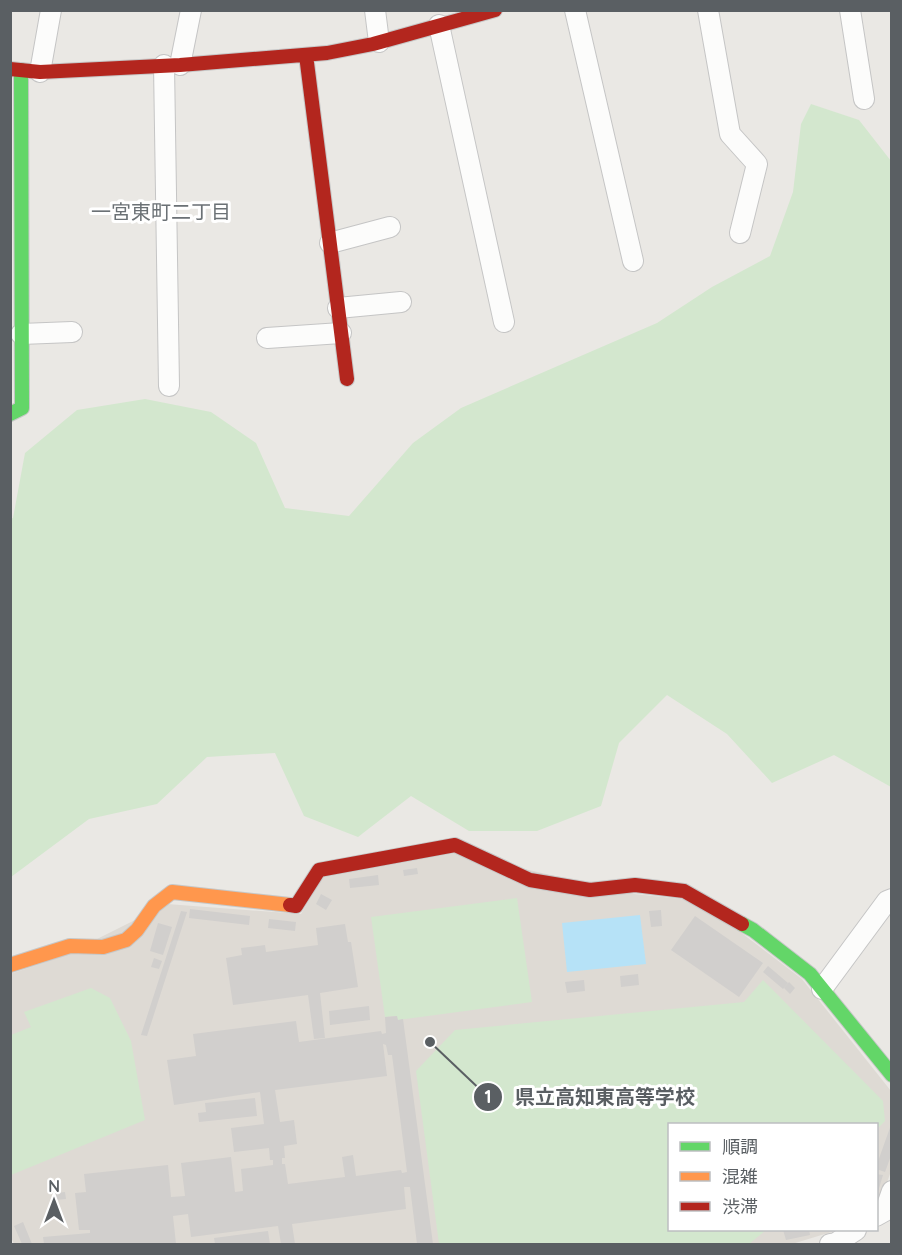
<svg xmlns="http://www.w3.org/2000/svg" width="902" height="1255" font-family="Quicksand,'Noto Sans JP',sans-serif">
<rect width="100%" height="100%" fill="#eae8e4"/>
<!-- education -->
<path fill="#dedad4" d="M455,853L634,894L682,899L731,925L802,979L891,1091V1171L879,1205L877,1207L876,1124H670V1230H838L792,1244H14L10,1235V974L61,957L167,904L301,914L323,877Z"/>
<!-- green -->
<path fill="#d3e7ce" d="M811,104L859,120L891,161V787L834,755L772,783L727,734L667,695L619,743L601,806L537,831H469L411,796L358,837L304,816L275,753L207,757L157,804L89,819L11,877L10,519L13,518L25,453L77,410L145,399L211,412L256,443L285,508L349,516L413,443L461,408L657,323L712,287L770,256L793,192L801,124Z
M517,898L532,1002L398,1020L396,1016L385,1017L371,917Z
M763,980L883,1101L885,1121L877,1129L876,1124H670V1230H766L749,1244H439L416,1071L455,1030L744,1002Z
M91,988L110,998L131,1041L145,1120L11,1175V1035L31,1027L24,1012Z"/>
<!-- water -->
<path fill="#b6e2f7" d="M640,915L646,964L567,972L562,923Z"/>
<!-- building -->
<path fill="#d1cfcd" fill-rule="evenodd" d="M417,868L418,874L404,876L403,870Z
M378,875L379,885L350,888L349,879Z
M321,894L332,900L326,910L316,904Z
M190,909L250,916L249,925L189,918Z
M661,910L662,926L651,927L649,911Z
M181,911L187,912L147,1036L141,1035Z
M695,916L763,963L739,997L671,950Z
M269,919L296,922L295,931L268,928Z
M158,923L172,927L163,955L150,951Z
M345,924L348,942H351L358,987L320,993L325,1038L314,1039L308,995L233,1005L226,958L242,955L241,948L265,945L266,952L318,945L316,928Z
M154,958L162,961L159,969L151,967Z
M768,966L788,983L783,989L763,972Z
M638,974L639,985L621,987L620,976Z
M584,980L585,991L567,993L565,982Z
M789,982L795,988L790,994L784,988Z
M369,1006L370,1020L330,1025L329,1011Z
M397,1016L398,1020L403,1019L433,1244H417L410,1187H404L406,1209L292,1224L295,1244H281L278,1226L191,1237L188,1214L173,1216L176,1244H91V1243L44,1244L43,1237L90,1233V1230H79L75,1193L86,1192L84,1174L168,1165L171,1197L185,1196L181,1163L231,1157L235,1192L243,1191L241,1169L273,1165V1160H270L269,1148L234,1152L231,1128L264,1124L260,1092L174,1105L167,1060L196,1056L193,1034L296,1021L299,1042L381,1031L382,1034L386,1033L385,1017ZM383,1044L386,1045L388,1055H392L407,1172L402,1173L401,1170L356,1176L353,1155L342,1157L345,1177L288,1184L285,1164H282V1158H285L284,1146L297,1144L294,1120L280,1122L275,1090L387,1076Z
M255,1098L257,1116L199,1122L198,1113L206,1112L205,1103Z
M892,1122V1153L885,1172L876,1169V1167Z
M876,1174L883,1175L877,1195H876Z
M65,1192L66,1199L56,1200L55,1193Z
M23,1222L32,1244H22L14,1226Z
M783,1230H809L810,1235L786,1240Z
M268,1231L270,1244H215L214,1238Z"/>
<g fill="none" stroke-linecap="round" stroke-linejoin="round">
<defs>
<path id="street" d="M375,10L379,42
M575,10L633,261
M708,10L730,134L757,164L740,233
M850,10L864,99
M439,25L504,322
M164,65L169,386
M180,65L191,10
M40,72L51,10
M330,243L390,227
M338,308L401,302
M21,334L72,332
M267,338L341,333
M822,989L887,901L892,899
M876,1216L885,1211L892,1191
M830,1244L836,1243L856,1230"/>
<path id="fast" d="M10,414L22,408L21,70
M742,924L753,930L810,974L892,1075"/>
<path id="slow" d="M10,965L70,946L103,947L126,940L137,930L154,906L172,892L290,905"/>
<path id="jam" d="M306,55L347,379
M10,69L40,72L180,65L327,53L373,44L495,10
M290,905L296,906L319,870L455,845L530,880L590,890L635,885L684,891L742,924"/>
</defs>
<!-- street casing -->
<use href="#street" stroke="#c5c5c5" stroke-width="22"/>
<!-- fast casing -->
<use href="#fast" stroke="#c6c7c7" stroke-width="16"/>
<!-- slow casing -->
<use href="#slow" stroke="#c6c7c7" stroke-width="16"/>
<!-- jam casing -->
<use href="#jam" stroke="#c6c7c7" stroke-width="16"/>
<!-- street -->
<use href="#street" stroke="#fcfcfb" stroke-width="20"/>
<!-- fast -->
<use href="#fast" stroke="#63d668" stroke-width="14"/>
<!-- slow -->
<use href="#slow" stroke="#ff974d" stroke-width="14"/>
<!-- jam -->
<use href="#jam" stroke="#b3261e" stroke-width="14"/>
</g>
<g text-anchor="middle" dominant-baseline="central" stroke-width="6" stroke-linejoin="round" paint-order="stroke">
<!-- neighbourhood labels -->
<g font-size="20" fill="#6b7175" stroke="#fff">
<text x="161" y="211">一宮東町二丁目</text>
</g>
</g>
<!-- callouts -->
<path fill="none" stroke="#5a5f63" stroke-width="2" d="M430 1042L488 1097"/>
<g fill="#5a5f63" stroke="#fff" stroke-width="2">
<circle cx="430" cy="1042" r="6"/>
<circle cx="488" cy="1097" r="15"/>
</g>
<g font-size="18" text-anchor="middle" font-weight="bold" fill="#fff">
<text x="488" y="1103">1</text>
</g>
<g font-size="20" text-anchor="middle" font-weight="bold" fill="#5a5f63" stroke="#fff" stroke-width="6" stroke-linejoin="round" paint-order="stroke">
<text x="605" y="1104">県立高知東高等学校</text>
</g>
<!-- border -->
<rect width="902" height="1255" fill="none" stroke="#5a5f63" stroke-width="24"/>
<!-- legend -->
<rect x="668" y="1123" width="210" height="108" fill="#ffffff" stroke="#bdbfc1" stroke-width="1.5"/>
<rect x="680" y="1142" width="30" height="9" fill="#63d668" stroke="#bdbfc1" stroke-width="1.5"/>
<text x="722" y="1153" font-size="18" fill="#5a5f63">順調</text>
<rect x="680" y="1172" width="30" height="9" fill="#ff974d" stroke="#bdbfc1" stroke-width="1.5"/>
<text x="722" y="1183" font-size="18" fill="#5a5f63">混雑</text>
<rect x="680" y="1202" width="30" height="9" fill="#b3261e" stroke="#bdbfc1" stroke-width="1.5"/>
<text x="722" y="1213" font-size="18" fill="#5a5f63">渋滞</text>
<!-- north arrow -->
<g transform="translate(54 1201)" stroke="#ffffff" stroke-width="4.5" paint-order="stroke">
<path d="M0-4.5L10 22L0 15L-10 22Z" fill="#5a5f63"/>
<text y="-9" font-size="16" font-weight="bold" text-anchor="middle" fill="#5a5f63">N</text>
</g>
</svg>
